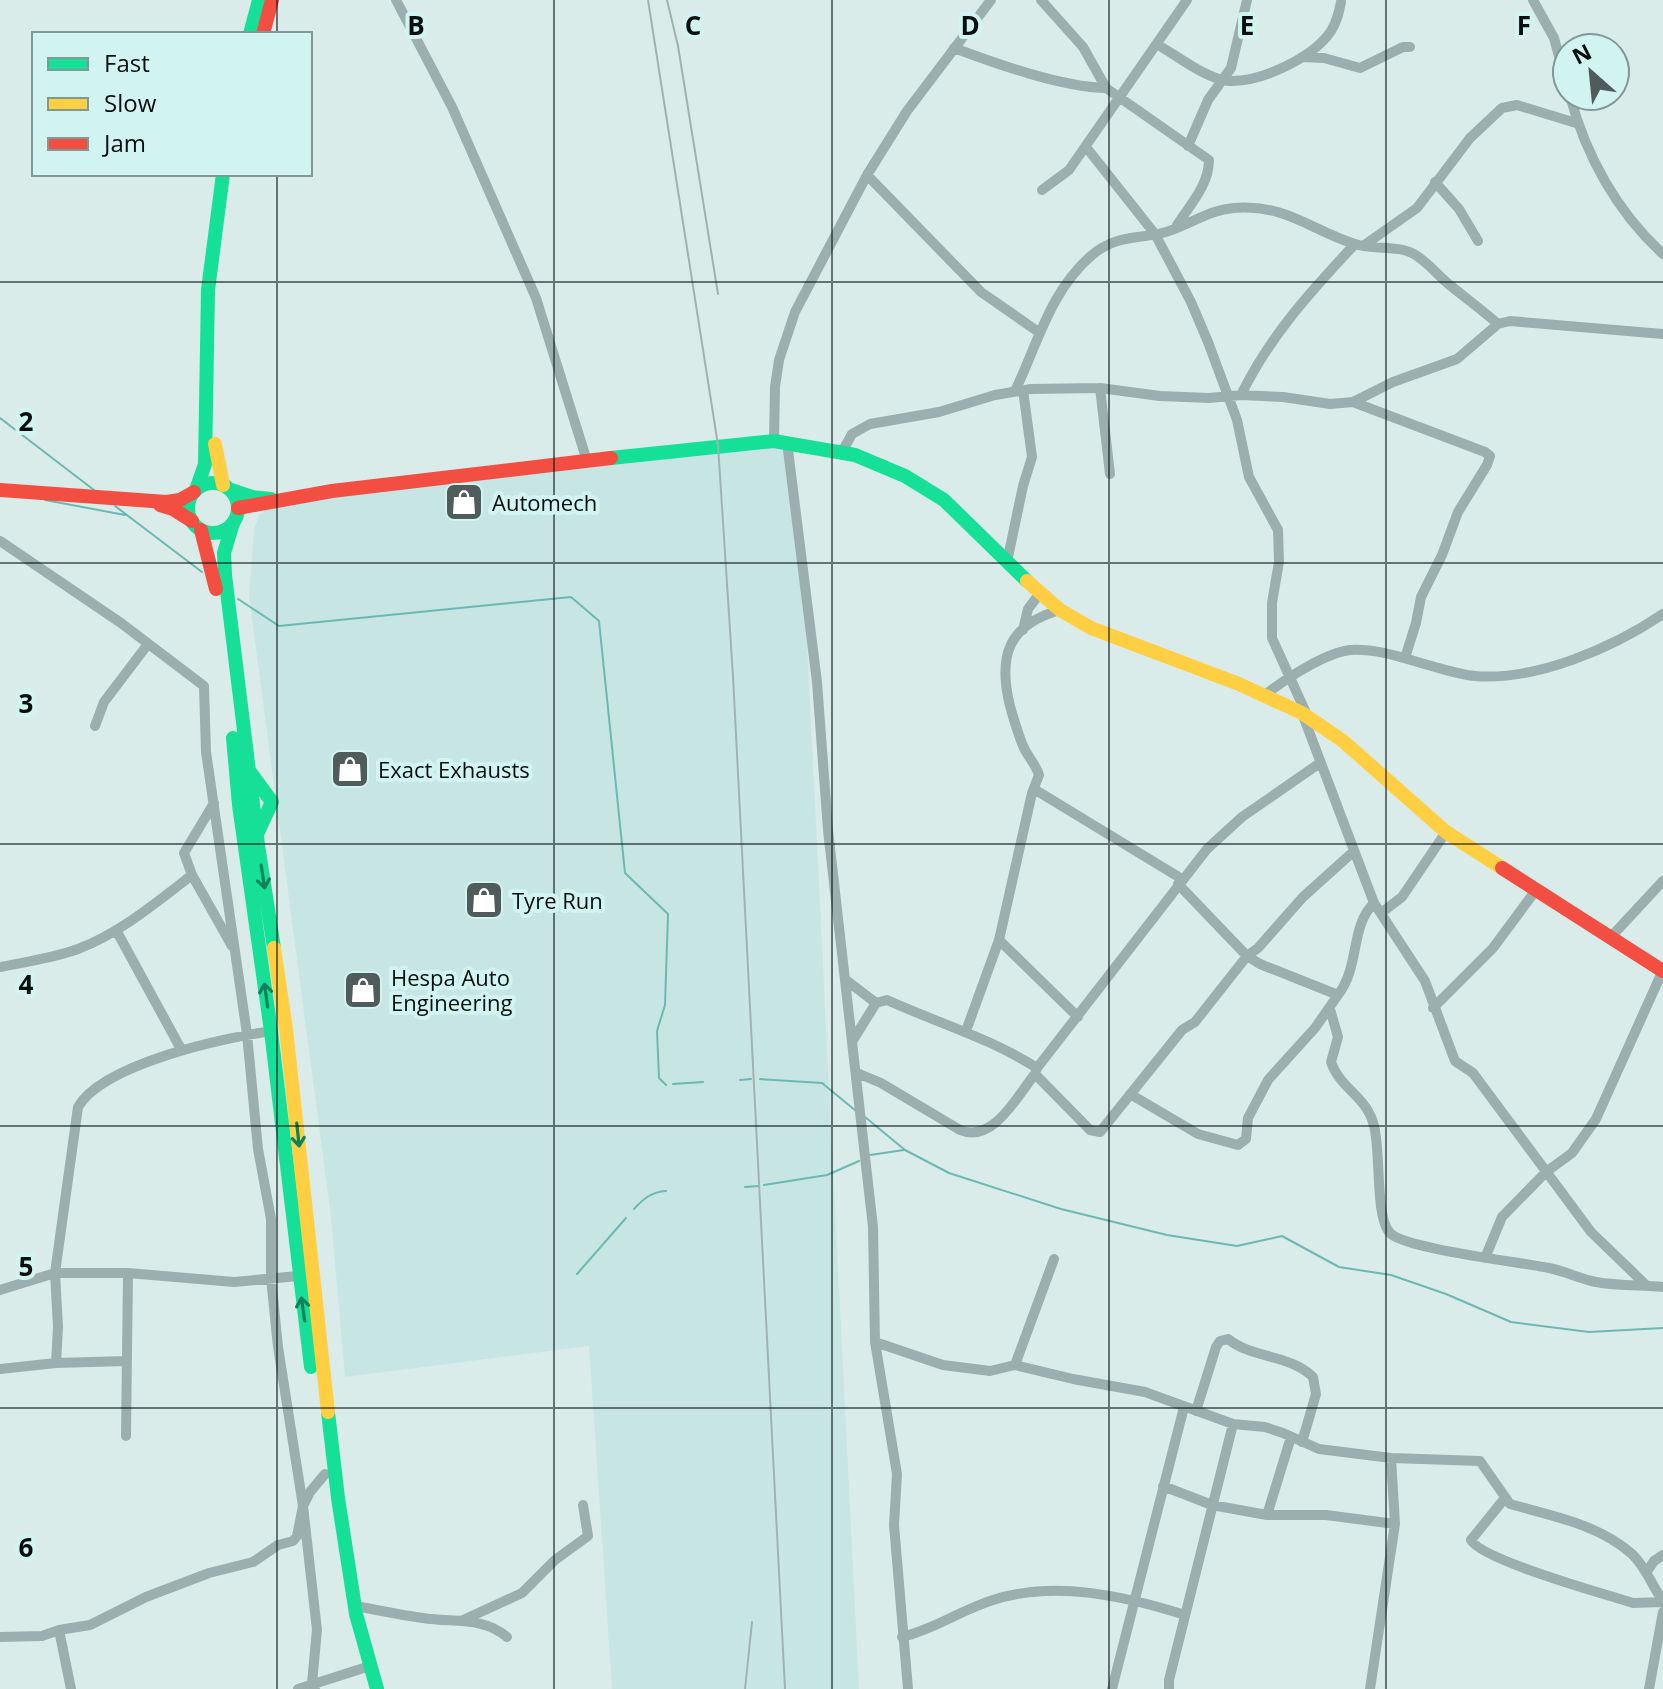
<svg xmlns="http://www.w3.org/2000/svg" width="1663" height="1689" font-family="'Open Sans',sans-serif">
<rect width="100%" height="100%" fill="#daecea"/>
<!-- built -->
<path fill="#c7e6e3" d="M784,447L806,623L859,1689H612L589,1346L345,1377L331,1217L249,596L254,530L259,515L272,505L670,455Z"/>
<g fill="none" stroke-linecap="round" stroke-linejoin="round">
<!-- stream -->
<path stroke="#6cb8b2" stroke-width="2" d="M0,418L94,490
M45,500L125,515
M115,506L202,572
M238,599L279,626L571,597L599,621L625,873L668,914L665,1005L657,1031L659,1078L666,1085
M760,1079L822,1083L856,1111
M740,1080L751,1079
M673,1084L703,1082
M865,1117L905,1150L949,1173L1061,1209L1167,1235L1237,1246L1282,1236L1339,1267L1391,1275L1446,1294L1511,1322L1589,1332L1663,1328
M870,1155L904,1150
M764,1185L827,1175L859,1161
M745,1187L759,1186
M634,1209C644,1198 652,1192 666,1191
M577,1274L626,1218"/>
<!-- street -->
<path stroke="#9bb0ae" stroke-width="10" d="M396,0L452,107L536,298L587,461
M1041,0L1083,47L1106,88L1209,160C1209,185 1190,205 1177,225
M1533,0L1554,38L1567,86
M1158,45C1176,55 1208,80 1229,81C1261,82 1313,58 1331,31C1337,22 1339,12 1341,2
M954,48C997,64 1061,87 1106,88
M1302,57L1324,58L1360,68L1403,47H1410
M1570,96C1586,156 1617,212 1663,254
M1188,146L1208,100L1231,68L1247,0
M1086,147L1155,234L1191,302L1208,342L1237,420L1249,477L1278,530L1279,562L1272,603V638L1307,715
M867,175L981,292L1040,333
M1435,182L1459,209L1478,241
M1042,190L1069,170L1187,0
M1363,246L1417,208L1470,138L1502,108L1517,105L1576,123
M1100,388L1110,474
M1015,391C1038,343 1050,291 1092,255C1117,234 1137,240 1166,232C1190,225 1208,210 1234,208C1287,204 1310,230 1355,244C1373,250 1398,245 1414,254C1429,263 1438,276 1451,286C1467,299 1483,311 1498,324L1510,321L1663,334
M1241,395C1269,337 1311,291 1355,244
M1353,402L1485,452L1490,456L1487,465L1458,512L1442,555L1421,597L1416,623L1405,658
M774,441L775,387L779,360L795,312L867,175L907,111L991,0
M787,442L817,682L828,830L873,1227L875,1342L897,1474L894,1525L908,1689
M842,452L852,434L870,424L939,412L995,395L1031,389L1100,388L1160,396L1209,398L1241,395L1283,397L1330,404L1353,402L1393,382L1457,359L1498,324
M0,541L121,623L204,686L206,752L247,1034L258,1149L271,1219V1278L278,1347L303,1506L317,1630L312,1683L315,1689
M1007,562L1023,486L1032,457L1023,390
M1023,630L1028,609L1040,593
M1265,695C1285,679 1325,653 1350,650C1376,648 1403,658 1428,665C1443,669 1460,675 1475,676C1536,681 1613,648 1663,614
M1302,713L1374,903L1425,981L1455,1061L1473,1073L1591,1232L1647,1286
M95,726L104,702L148,644
M1034,789L1182,879
M214,803L184,853L192,875L232,946
M1178,884L1247,956L1260,964L1338,995C1360,967 1350,926 1374,903
M1381,913L1402,897L1446,832
M116,930L181,1049
M1610,938L1663,881
M999,940L1078,1017
M0,967C26,962 53,958 78,949C120,933 157,902 192,875
M846,980L876,1003L887,1000C938,1023 990,1038 1037,1068
M1433,1008L1493,948L1536,890
M1330,1009L1338,1037L1331,1062C1340,1089 1367,1096 1374,1126C1381,1151 1375,1218 1390,1233C1405,1249 1521,1262 1549,1268C1565,1271 1580,1279 1596,1282C1618,1286 1641,1285 1663,1287
M966,1031L999,940L1032,793L1039,775C1036,765 1029,758 1024,748C1018,735 1014,720 1010,706C998,657 1007,625 1060,610
M853,1040L876,1003
M857,1073L881,1083L960,1130C993,1144 1017,1096 1035,1074L1037,1068L1207,849L1242,817L1320,763
M1035,1074L1090,1130L1100,1132L1182,1030L1195,1022L1247,956L1258,948L1303,897L1353,852
M1130,1094L1198,1134L1238,1145L1246,1139L1248,1118L1268,1080L1315,1028L1338,995
M1485,1258L1502,1217L1546,1172L1572,1153L1596,1119L1663,970
M0,1290L55,1273H128L234,1282L298,1276
M875,1342L943,1365L990,1371L1015,1365L1073,1379L1145,1392L1233,1424L1265,1427L1283,1433L1319,1449L1391,1458L1480,1461L1510,1504C1552,1516 1598,1524 1632,1554C1646,1567 1652,1586 1663,1601
M56,1363L126,1361
M1015,1365L1054,1259
M0,1369L56,1363L58,1327L55,1273L78,1107C103,1064 225,1037 273,1031
M1196,1411L1216,1347L1220,1341L1228,1339C1253,1359 1289,1354 1313,1377L1316,1394L1302,1442
M126,1436L128,1273
M1163,1486L1212,1505L1267,1515H1326L1395,1524
M1505,1498L1471,1540C1481,1559 1594,1591 1620,1599L1633,1603L1663,1602
M1267,1515L1291,1437
M1646,1573L1654,1561L1663,1555
M355,1606C378,1610 400,1615 423,1618C452,1623 483,1616 507,1637
M461,1621L522,1593L555,1560L588,1536L583,1505
M59,1630L71,1689
M0,1637L42,1636L59,1630L90,1625L146,1597L209,1573L253,1562L278,1545L293,1541L297,1536L303,1506L310,1492L325,1474
M902,1637C935,1629 961,1610 993,1600C1055,1580 1125,1596 1185,1615
M298,1689L370,1666
M1112,1689L1184,1407
M1169,1689V1680L1233,1424
M1370,1689L1395,1524L1391,1458
M1649,1689L1663,1612"/>
<!-- fast -->
<path stroke="#16e098" stroke-width="14" d="M250,34L259,0
M611,458L774,441L855,455L905,476L944,500L1027,581
M188 508a25 25 0 1 1 50 0a25 25 0 1 1-50 0Z
M196,490L205,464L208,290L223,174
M231,490L252,497L271,499
M233,523L224,553L225,575L258,845L274,948
M233,738L239,805L271,1031L311,1367
M250,772L272,802L257,834
M328,1412L338,1498L356,1614L377,1689"/>
<!-- slow -->
<path stroke="#ffcf43" stroke-width="14" d="M215,444L223,485
M1027,581L1060,610L1091,628L1239,684L1302,713L1343,741L1446,832L1502,868
M274,948L286,1029L328,1412"/>
<!-- jam -->
<path stroke="#f24e42" stroke-width="14" d="M263,34L272,0
M0,490L166,502L180,500L194,492
M160,505L173,509L192,521
M238,508L332,491L611,458
M201,530L216,589
M1502,868L1663,971"/>
<!-- rail -->
<path stroke="#a0b2b0" stroke-width="2" d="M648,0L718,445L733,676L785,1689
M667,0L678,46L718,294
M745,1689L752,1622"/>
</g>
<!-- one-way arrows -->
<defs><path id="oneway-shaft" d="M-6 0H5M1.5-3L5.5 0L1.5 3" fill="none" stroke-width="1.6" stroke-linecap="round" stroke-linejoin="round" transform="scale(2)"/></defs>
<g stroke="#0e825a">
<use href="#oneway-shaft" transform="translate(263 877) rotate(81)"/>
<use href="#oneway-shaft" transform="translate(266 995) rotate(-98)"/>
<use href="#oneway-shaft" transform="translate(298 1135) rotate(84)"/>
<use href="#oneway-shaft" transform="translate(303 1309) rotate(-98)"/>
</g>
<!-- grid -->
<path fill="none" stroke="#040f0e" stroke-width="2" stroke-opacity="0.55" d="M277,0V34M554,0V1689M832,0V1689M1109,0V1689M1386,0V1689M277,174V1689M0,282H1663M0,563H1663M0,844H1663M0,1126H1663M0,1408H1663"/>
<!-- icons -->
<defs>
<symbol id="shop-square" viewBox="-11 -11 22 22"><rect x="-9" y="-9" width="18" height="18" rx="4" fill="#4f5c5b" stroke="#d2f4f0"/><path d="M-5-2.5h2.3a2.7 3.5 0 0 1 5.4 0H5L5.5 6h-11ZM-1.5-2.5h3a1.5 2.3 0 0 0-3 0Z" fill="#fff"/></symbol>
</defs>
<g fill-rule="evenodd">
<use href="#shop-square" x="442" y="480" width="44" height="44"/>
<use href="#shop-square" x="328" y="747" width="44" height="44"/>
<use href="#shop-square" x="462" y="878" width="44" height="44"/>
<use href="#shop-square" x="341" y="968" width="44" height="44"/>
</g>
<g text-anchor="middle" dominant-baseline="central" stroke-width="8" stroke-linejoin="round" paint-order="stroke">
<!-- poi labels -->
<g font-size="22" fill="#040f0e" stroke="#d2f4f0" text-anchor="start">
<text x="492" y="502">Automech</text>
<text x="378" y="769">Exact Exhausts</text>
<text x="512" y="900">Tyre Run</text>
<text x="391" y="977">Hespa Auto<tspan x="391" dy="25">Engineering</tspan></text>
</g>
</g>
<g font-size="26" text-anchor="middle" font-weight="bold" fill="#040f0e" stroke="#d2f4f0" stroke-width="8" stroke-linejoin="round" paint-order="stroke">
<text x="416" y="35">B</text>
<text x="693" y="35">C</text>
<text x="970" y="35">D</text>
<text x="1247" y="35">E</text>
<text x="1524" y="35">F</text>
<text x="26" y="431">2</text>
<text x="26" y="713">3</text>
<text x="26" y="994">4</text>
<text x="26" y="1276">5</text>
<text x="26" y="1557">6</text>
</g>
<!-- legend -->
<rect x="32" y="32" width="280" height="144" fill="#d2f4f0" stroke="#809896" stroke-width="2"/>
<rect x="48" y="58" width="40" height="12" fill="#16e098" stroke="#809896" stroke-width="2"/>
<text x="104" y="72" font-size="24" fill="#040f0e">Fast</text>
<rect x="48" y="98" width="40" height="12" fill="#ffcf43" stroke="#809896" stroke-width="2"/>
<text x="104" y="112" font-size="24" fill="#040f0e">Slow</text>
<rect x="48" y="138" width="40" height="12" fill="#f24e42" stroke="#809896" stroke-width="2"/>
<text x="104" y="152" font-size="24" fill="#040f0e">Jam</text>
<!-- north arrow -->
<g transform="translate(1591 72) rotate(333)"><circle r="38" fill="#d2f4f0" stroke="#809896" stroke-width="2"/>
<path d="M0-6L14 30L0 20L-14 30Z" fill="#4f5c5b"/>
<text y="-12" font-size="22" font-weight="bold" text-anchor="middle" fill="#040f0e">N</text>
</g>
</svg>
